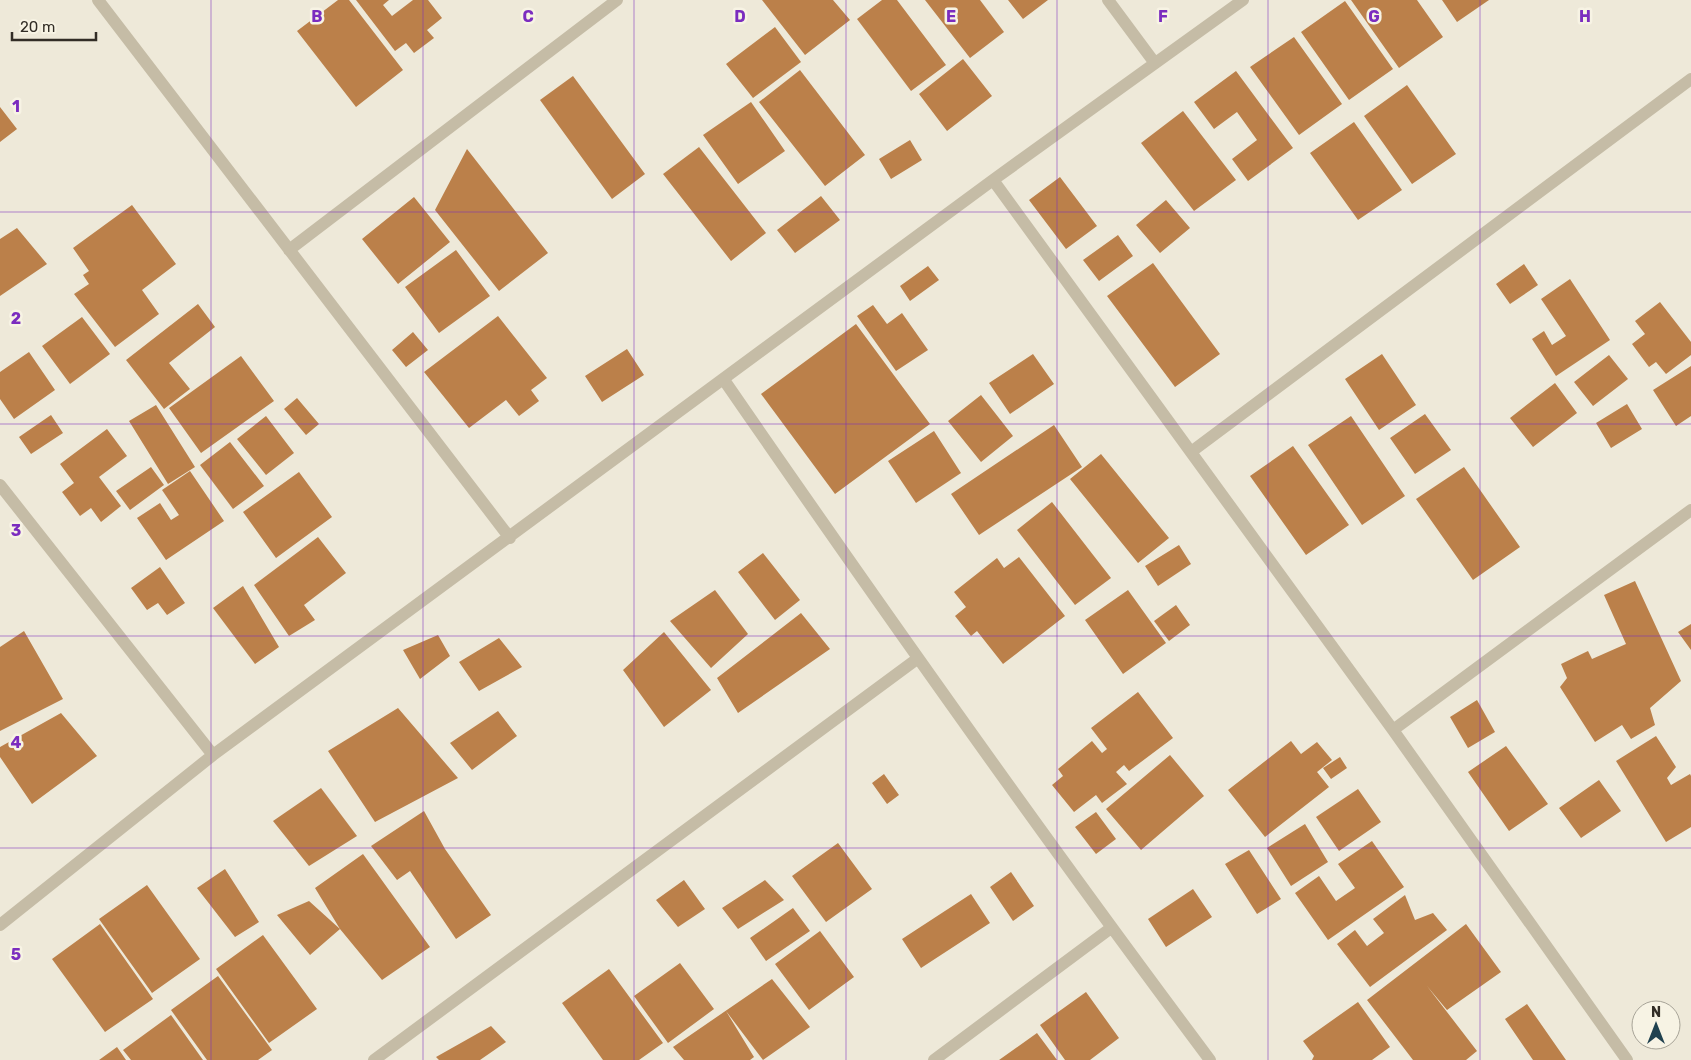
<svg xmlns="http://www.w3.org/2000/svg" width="1691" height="1060" font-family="Rubik,sans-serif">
<rect width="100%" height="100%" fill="#eee9d9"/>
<!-- building -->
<path fill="#bb804a" d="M338,0H349L403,70L356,107L297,31Z
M356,0H389L383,5L392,16L413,0H428L442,18L427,30L434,38L414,53L406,43L395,51Z
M762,0H833L850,20L805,55Z
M882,0H897L946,65L911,91L857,19Z
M925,0H980L1004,32L970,58Z
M1008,0H1048L1023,19Z
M1351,0H1417L1443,37L1399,68Z
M1442,0H1489L1457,22Z
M1345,1L1393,69L1349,100L1301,32Z
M775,27L801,62L753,98L726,64Z
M1294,37L1342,104L1299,135L1250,67Z
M963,59L992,96L947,131L919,94Z
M800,70L865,155L825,186L759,102Z
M1236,71L1293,148L1248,181L1232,159L1257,140L1237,112L1214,129L1194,102Z
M573,76L645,174L612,199L540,100Z
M1407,85L1456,154L1412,184L1364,116Z
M751,102L785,151L738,184L703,135Z
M0,107L17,129L0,142Z
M1183,111L1236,180L1194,211L1141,143Z
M1354,122L1402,190L1358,220L1310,153Z
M910,140L922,160L891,179L879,159Z
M699,147L766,233L731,261L663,174Z
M467,149L548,253L499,291L435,210Z
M1060,177L1097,226L1066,249L1029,200Z
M821,196L840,220L795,253L777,230Z
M414,197L450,242L398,284L362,239Z
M1166,200L1190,228L1160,253L1136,225Z
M132,205L176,264L142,290L159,314L115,347L74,294L89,284L83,275L89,271L73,248Z
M17,228L47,264L0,296V239Z
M1118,235L1133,256L1099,281L1083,260Z
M456,250L490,296L439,333L405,287Z
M1153,263L1220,354L1175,387L1107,296Z
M1524,264L1538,285L1510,304L1496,284Z
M928,266L939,280L910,301L900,286Z
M1570,279L1610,340L1556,376L1532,339L1544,331L1552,345L1566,336L1541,299Z
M1660,302L1691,342V355L1666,374L1656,362L1649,367L1632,344L1645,334L1635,321Z
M198,304L215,327L169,363L190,389L164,409L126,360Z
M873,305L887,324L902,313L928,350L896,371L857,316Z
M498,316L547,378L531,390L539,401L519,416L506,400L469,428L424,372Z
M82,317L110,354L70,384L42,346Z
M856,324L930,424L835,494L761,394Z
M413,332L428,350L406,367L392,350Z
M627,349L644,375L602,402L585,376Z
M29,352L55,390L14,419L0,399V372Z
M1033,354L1054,384L1010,414L989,383Z
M1382,354L1416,405L1379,430L1345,379Z
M1609,355L1628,379L1593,406L1574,382Z
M241,356L274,401L201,453L169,408Z
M1691,366V416L1676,426L1653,390Z
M1555,383L1577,413L1533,447L1510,418Z
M981,395L1013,436L981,462L948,421Z
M297,398L319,424L306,435L284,409Z
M1627,404L1642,429L1611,448L1596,423Z
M156,405L195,467L168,484L129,421Z
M1425,414L1451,450L1415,474L1390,438Z
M51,415L63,433L31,454L19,437Z
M266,416L294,453L266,475L237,439Z
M1351,416L1405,496L1362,525L1308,445Z
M1054,425L1082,467L979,535L951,494Z
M107,429L127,456L99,477L121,506L101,522L91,508L80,516L62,492L74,483L60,464Z
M934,431L961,473L916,503L888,461Z
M230,442L264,486L233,509L200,465Z
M1293,446L1349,525L1306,555L1250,476Z
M1101,454L1169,538L1138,563L1070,479Z
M151,467L164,485L130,510L116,491Z
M1464,467L1520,547L1473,580L1416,499Z
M190,471L224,521L166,560L137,518L160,503L171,520L179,515L162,490Z
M299,472L332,517L276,558L243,512Z
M1052,502L1111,578L1075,605L1017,530Z
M318,537L346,573L304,605L315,620L289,636L254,585Z
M1179,545L1191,564L1158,586L1145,566Z
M763,553L800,600L775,620L738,572Z
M1019,557L1065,616L1003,664L977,631L971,636L955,616L966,607L954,592L997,558L1004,568Z
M160,567L185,603L167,615L158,603L147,610L131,588Z
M1635,581L1681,681L1650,708L1655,725L1631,739L1622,725L1595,742L1560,687L1567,678L1561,664L1588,651L1592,659L1626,644L1604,595Z
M243,586L279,647L255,664L213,608Z
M715,590L748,634L711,668L670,621Z
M1128,590L1166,643L1123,674L1085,620Z
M1176,605L1190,625L1169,641L1154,621Z
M801,613L830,649L738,713L717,678Z
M1691,624V650L1678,632Z
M24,631L63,699L0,731V647Z
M664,632L711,690L664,727L623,670Z
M438,635L450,656L420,679L403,650Z
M499,638L522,667L479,691L459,662Z
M1138,692L1173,738L1129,771L1124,765L1116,772L1127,784L1102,803L1096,795L1074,812L1052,785L1063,776L1058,769L1092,741L1102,753L1107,749L1091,728Z
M1477,700L1495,732L1468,748L1450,717Z
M398,708L458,778L375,822L328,751Z
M498,711L517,736L472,770L450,743Z
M61,713L97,756L32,804L0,757V747Z
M1656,736L1676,767L1667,778L1671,785L1690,774L1691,776V827L1666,842L1616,761Z
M1291,741L1301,754L1317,742L1332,760L1317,772L1329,787L1265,837L1228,790Z
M1506,746L1548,804L1509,831L1468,772Z
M1170,755L1204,796L1141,850L1106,809Z
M1340,757L1347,768L1331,779L1323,768Z
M884,774L899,795L887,804L872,783Z
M1599,780L1621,811L1581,838L1559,808Z
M321,788L357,836L309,866L273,821Z
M1358,789L1381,822L1339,851L1316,817Z
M424,811L445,849L491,915L456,939L410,871L397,880L371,846Z
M1096,812L1116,839L1096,854L1075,827Z
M1305,824L1328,862L1291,886L1267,848Z
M1372,841L1404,887L1328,940L1295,893L1319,876L1336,901L1355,888L1338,864Z
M838,843L872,889L826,922L792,876Z
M1249,850L1281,899L1257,914L1225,864Z
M363,854L430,947L382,980L340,929L310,955L277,915L309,901L340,929L315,888Z
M225,869L259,922L235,937L197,888Z
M1011,872L1034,906L1013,921L990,887Z
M684,880L705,909L678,927L656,900Z
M765,880L784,900L738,929L722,908Z
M147,885L200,959L152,993L99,919Z
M1193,889L1212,917L1166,947L1148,919Z
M971,894L990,923L921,968L902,939Z
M1405,895L1415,920L1433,913L1447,930L1370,987L1337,944L1355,930L1367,946L1384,933L1373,919Z
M793,908L810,931L766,961L750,938Z
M100,924L153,999L105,1032L52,959Z
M1466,924L1501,972L1447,1010L1427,986L1477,1051L1466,1060H1413L1367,1000Z
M820,931L854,977L809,1010L775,964Z
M263,935L317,1009L269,1043L216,969Z
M680,963L714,1009L668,1043L634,996Z
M609,969L663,1043L639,1060H603L562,1003Z
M218,976L272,1050L258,1060H207L171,1010Z
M772,979L810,1027L763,1060L726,1011L754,1057L750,1060H684L673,1047Z
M1086,992L1119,1038L1090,1060H1065L1040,1025Z
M1358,1002L1390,1047L1372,1060H1312L1314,1056L1303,1041Z
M1527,1004L1566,1060H1533L1505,1019Z
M171,1015L203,1060H131L123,1050Z
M491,1026L506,1042L480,1060H439L436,1057Z
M1037,1033L1057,1060H999Z
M117,1047L126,1060H99Z"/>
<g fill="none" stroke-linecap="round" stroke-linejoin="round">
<!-- minor -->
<path stroke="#c5bca6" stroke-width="12" d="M98,0L510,538
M1108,0L1154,62
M993,180L1393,730L1627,1060
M289,250L617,0
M724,380C882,609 1043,837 1210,1060
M1191,452L1691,79
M0,485L213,755
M1393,730L1691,510
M0,925L213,755L993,180L1243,0
M374,1060L917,659
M934,1060L1111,928"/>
</g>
<!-- grid -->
<path fill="none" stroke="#7b2cbf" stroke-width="1" stroke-opacity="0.55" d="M211,0V1060M423,0V1060M634,0V1060M846,0V1060M1057,0V1060M1268,0V1060M1480,0V1060M0,212H1691M0,424H1691M0,636H1691M0,848H1691"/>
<g font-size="16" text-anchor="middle" font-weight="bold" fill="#7b2cbf" stroke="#f7f3e4" stroke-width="5" stroke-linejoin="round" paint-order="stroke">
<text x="317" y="22">B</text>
<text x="528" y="22">C</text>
<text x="740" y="22">D</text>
<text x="951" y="22">E</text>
<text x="1163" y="22">F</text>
<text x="1374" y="22">G</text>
<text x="1585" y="22">H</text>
<text x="16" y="112">1</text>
<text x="16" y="324">2</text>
<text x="16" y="536">3</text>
<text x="16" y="748">4</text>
<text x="16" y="960">5</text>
</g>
<!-- north arrow -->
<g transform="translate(1656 1025)"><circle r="24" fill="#f7f3e4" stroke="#a8a498"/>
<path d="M0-4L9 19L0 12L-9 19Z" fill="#20414f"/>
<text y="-8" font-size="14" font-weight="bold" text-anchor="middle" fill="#322d26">N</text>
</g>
<!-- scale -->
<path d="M12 32v8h84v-8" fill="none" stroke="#322d26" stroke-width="2.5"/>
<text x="20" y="32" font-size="15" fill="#322d26" stroke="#f7f3e4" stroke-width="4" paint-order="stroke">20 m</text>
</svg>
